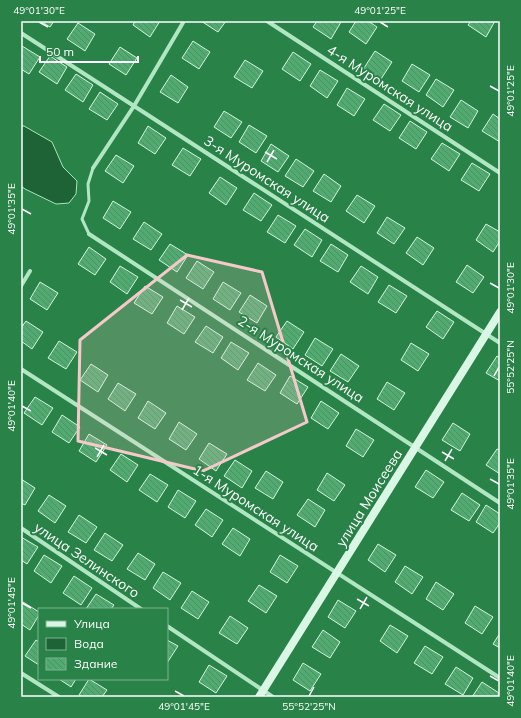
<svg xmlns="http://www.w3.org/2000/svg" width="521" height="718" font-family="Mulish,sans-serif">
<defs>
<pattern id="building-back-hatch" width="6" height="6" patternUnits="userSpaceOnUse"><rect width="6" height="6" fill="#51aa70"/><path d="M-1 5l2 2M0 0l6 6M5-1l2 2" fill="none" stroke="#508e65"/></pattern>
</defs>
<rect width="100%" height="100%" fill="#298248"/>
<!-- water -->
<path fill="#1d6336" stroke="#a6e6bb" d="M21,126H24L52,142L63,167L77,181L76,194L69,203L56,204L25,189L21,186Z"/>
<!-- building -->
<path fill="url(#building-back-hatch)" stroke="#d4f5df" d="M40,21H54L50,27Z
M135,21H160L150,37L133,25Z
M201,21H226L218,32Z
M317,21H340L341,22L331,39L313,27Z
M356,21H368L377,27L366,44L349,32Z
M471,21H495L486,37L468,25Z
M78,23L95,34L85,51L67,39Z
M193,41L210,52L199,69L182,58Z
M22,46L40,57L29,74L21,69V47Z
M120,47L137,58L126,75L109,64Z
M375,51L392,62L381,79L364,68Z
M293,52L311,64L300,81L282,69Z
M50,56L67,67L57,84L39,72Z
M245,60L263,71L252,88L234,77Z
M412,64L430,75L419,92L402,81Z
M320,70L338,81L327,98L310,86Z
M76,74L93,85L83,102L65,90Z
M171,75L188,87L178,103L160,92Z
M436,79L454,90L443,107L426,95Z
M347,88L365,99L354,116L337,105Z
M100,92L118,104L107,120L89,109Z
M461,100L478,111L468,128L450,117Z
M384,104L401,115L390,131L373,120Z
M224,111L242,122L231,138L214,127Z
M493,114L500,119V142L482,131Z
M410,121L427,132L416,149L399,138Z
M249,125L267,136L256,153L239,142Z
M148,126L166,138L155,154L138,143Z
M442,143L460,154L449,171L431,159Z
M271,144L289,156L278,172L261,161Z
M183,148L201,159L190,176L172,165Z
M116,155L134,166L123,183L105,171Z
M296,159L314,171L303,187L285,176Z
M472,163L490,174L479,191L461,180Z
M324,174L341,186L331,202L313,191Z
M220,177L237,188L226,205L209,193Z
M254,193L272,205L261,221L243,210Z
M357,195L375,206L364,223L346,211Z
M113,201L131,212L120,229L103,218Z
M278,215L296,226L285,243L267,232Z
M387,217L405,228L394,244L377,233Z
M144,222L162,234L151,250L133,239Z
M486,224L500,232V241L493,252L476,240Z
M305,229L322,240L312,257L294,245Z
M417,237L434,248L423,265L406,253Z
M170,244L188,255L177,272L159,260Z
M331,244L348,255L338,272L320,261Z
M89,247L106,259L95,275L78,264Z
M197,261L214,272L203,289L186,278Z
M467,265L484,277L473,293L456,282Z
M120,266L138,277L127,294L110,282Z
M361,266L378,277L368,294L350,282Z
M40,282L58,293L47,310L30,299Z
M223,282L241,293L230,310L213,299Z
M389,285L407,296L396,313L378,302Z
M145,286L163,297L152,314L134,303Z
M250,295L267,306L257,323L239,312Z
M177,306L195,317L184,334L167,323Z
M437,311L454,322L443,339L426,327Z
M26,321L43,332L32,349L21,341V328Z
M287,321L304,332L293,349L276,337Z
M206,326L223,337L213,353L195,342Z
M315,338L333,349L322,366L305,355Z
M59,341L77,352L66,369L48,358Z
M231,342L249,353L238,370L221,358Z
M411,343L429,354L418,371L401,360Z
M341,354L359,366L348,382L330,371Z
M497,356L500,358V381L486,373Z
M258,363L276,375L265,391L247,380Z
M91,364L108,375L98,392L80,380Z
M290,376L308,387L297,404L280,393Z
M387,382L405,393L394,410L377,399Z
M118,383L136,394L125,411L108,399Z
M35,397L53,408L42,425L24,413Z
M148,401L166,413L155,429L138,418Z
M321,401L339,413L328,429L311,418Z
M62,415L80,427L69,443L52,432Z
M179,422L197,434L186,450L169,439Z
M453,423L470,434L460,451L442,440Z
M356,429L374,440L363,457L346,446Z
M89,434L107,445L96,462L79,451Z
M209,443L227,454L216,471L199,459Z
M497,449L500,450V474L486,465Z
M121,454L138,465L127,482L110,470Z
M235,460L252,471L242,488L224,476Z
M426,470L444,482L433,498L415,487Z
M266,471L283,482L273,499L255,488Z
M327,473L345,485L334,501L317,490Z
M150,474L168,485L157,502L139,490Z
M21,479L35,488L25,505L21,503Z
M178,490L196,501L185,518L168,507Z
M462,493L480,505L469,521L451,510Z
M49,495L66,506L55,523L38,511Z
M308,499L325,510L315,527L297,515Z
M486,505L500,514V523L493,533L476,522Z
M206,509L223,520L212,537L195,525Z
M79,515L97,527L86,543L68,532Z
M233,528L250,539L240,556L222,544Z
M105,533L123,545L112,561L94,550Z
M21,537L38,547L27,564L21,560Z
M378,544L396,555L385,572L368,560Z
M138,553L155,564L145,580L127,569Z
M44,555L62,566L51,583L34,571Z
M280,555L298,566L287,583L270,572Z
M405,566L423,577L412,594L395,582Z
M163,572L181,583L170,600L153,588Z
M74,576L92,588L81,605L63,593Z
M436,582L454,594L443,610L426,599Z
M259,585L277,596L266,613L248,601Z
M192,591L209,602L198,619L181,608Z
M96,594L114,605L111,609H86Z
M338,600L356,611L345,628L328,617Z
M23,602L39,612V615L30,630L21,624V605Z
M475,606L493,617L482,634L465,623Z
M230,616L248,628L237,644L219,633Z
M390,625L408,636L397,653L380,641Z
M323,630L340,642L330,658L312,647Z
M500,633V648L493,644Z
M36,640L39,642V665L25,656Z
M167,640L178,646L167,663Z
M425,646L443,657L432,674L414,663Z
M303,663L321,674L310,691L293,680Z
M209,665L227,676L216,693L199,682Z
M456,667L473,678L463,695L445,684Z
M59,679H76L71,687Z
M89,679L107,690L102,697H82L79,695Z
M482,682L499,693L497,697H472Z"/>
<g fill="none" stroke-linecap="round" stroke-linejoin="round">
<!-- lane -->
<path stroke="#b1e6c3" stroke-width="3" d="M89,234L82,219L89,201L88,184L93,168"/>
<!-- street -->
<path stroke="#b1e6c3" stroke-width="4" d="M267,21L500,173
M21,33L134,106L500,343
M93,168L134,106L184,21
M89,234L500,503
M21,286L30,271
M21,369L500,678
M21,528L141,609
M167,626L273,697
M21,673L59,697"/>
<!-- secondary -->
<path stroke="#daf6e4" stroke-width="8" d="M259,697L500,312"/>
</g>
<!-- marked area -->
<path fill="#f5c9c9" fill-opacity="0.2" stroke="#f5c9c9" stroke-width="3" stroke-linejoin="round" d="M187,255L262,272L307,422L203,471L78,441L80,340Z"/>
<!-- ticks -->
<path fill="none" stroke="#fff" stroke-width="1.5" d="M39,22L48,27M380,22L388,27M490,86L499,91M265,152L277,159M267,162L274,150M22,209L31,214M490,283L499,288M180,300L192,307M182,310L189,298M494,376L499,367M22,406L31,411M95,448L107,455M442,452L454,459M97,457L104,445M445,461L452,449M490,479L499,484M357,599L369,606M22,603L31,608M360,609L367,597M490,676L499,681M175,691L184,696M309,696L314,687"/>
<g text-anchor="middle" dominant-baseline="central" stroke-width="4" stroke-linejoin="round" paint-order="stroke">
<!-- street labels -->
<g font-size="14" fill="#fff" stroke="#298248">
<text transform="translate(390 88) rotate(33)">4-я Муромская улица</text>
<text transform="translate(267 179) rotate(33)">3-я Муромская улица</text>
<text transform="translate(301 359) rotate(33)">2-я Муромская улица</text>
<text transform="translate(369 498) rotate(-58)">улица Моисеева</text>
<text transform="translate(256 508) rotate(33)">1-я Муромская улица</text>
<text transform="translate(87 560) rotate(34)">улица Зелинского</text>
</g>
</g>
<!-- border -->
<rect width="521" height="718" fill="none" stroke="#298248" stroke-width="44"/>
<!-- legend -->
<rect x="38" y="608" width="130" height="72" fill="#298248" stroke="#7fb491"/>
<rect x="46" y="621" width="20" height="6" fill="#daf6e4" stroke="#7fb491"/>
<text x="74" y="628" font-size="12" fill="#ffffff">Улица</text>
<rect x="46" y="638" width="20" height="12" fill="#1d6336" stroke="#7fb491"/>
<text x="74" y="648" font-size="12" fill="#ffffff">Вода</text>
<rect x="46" y="658" width="20" height="12" fill="url(#building-back-hatch)" stroke="#7fb491"/>
<text x="74" y="668" font-size="12" fill="#ffffff">Здание</text>
<!-- scale -->
<path d="M40 56v6h98v-6" fill="none" stroke="#ffffff" stroke-width="2"/>
<text x="46" y="56" font-size="12" fill="#ffffff" stroke="#298248" stroke-width="3" paint-order="stroke">50 m</text>
<rect x="22" y="22" width="477" height="674" fill="none" stroke="#fff" stroke-width="1.5"/>
<g font-size="10" text-anchor="middle" fill="#fff">
<text x="39" y="14">49°01'30"E</text>
<text x="380" y="14">49°01'25"E</text>
<text transform="translate(510 91) rotate(-90)" y="4">49°01'25"E</text>
<text transform="translate(11 209) rotate(-90)" y="4">49°01'35"E</text>
<text transform="translate(510 288) rotate(-90)" y="4">49°01'30"E</text>
<text transform="translate(510 367) rotate(-90)" y="4">55°52'25"N</text>
<text transform="translate(11 406) rotate(-90)" y="4">49°01'40"E</text>
<text transform="translate(510 484) rotate(-90)" y="4">49°01'35"E</text>
<text transform="translate(11 603) rotate(-90)" y="4">49°01'45"E</text>
<text transform="translate(510 681) rotate(-90)" y="4">49°01'40"E</text>
<text x="184" y="710">49°01'45"E</text>
<text x="309" y="710">55°52'25"N</text>
</g>
</svg>
